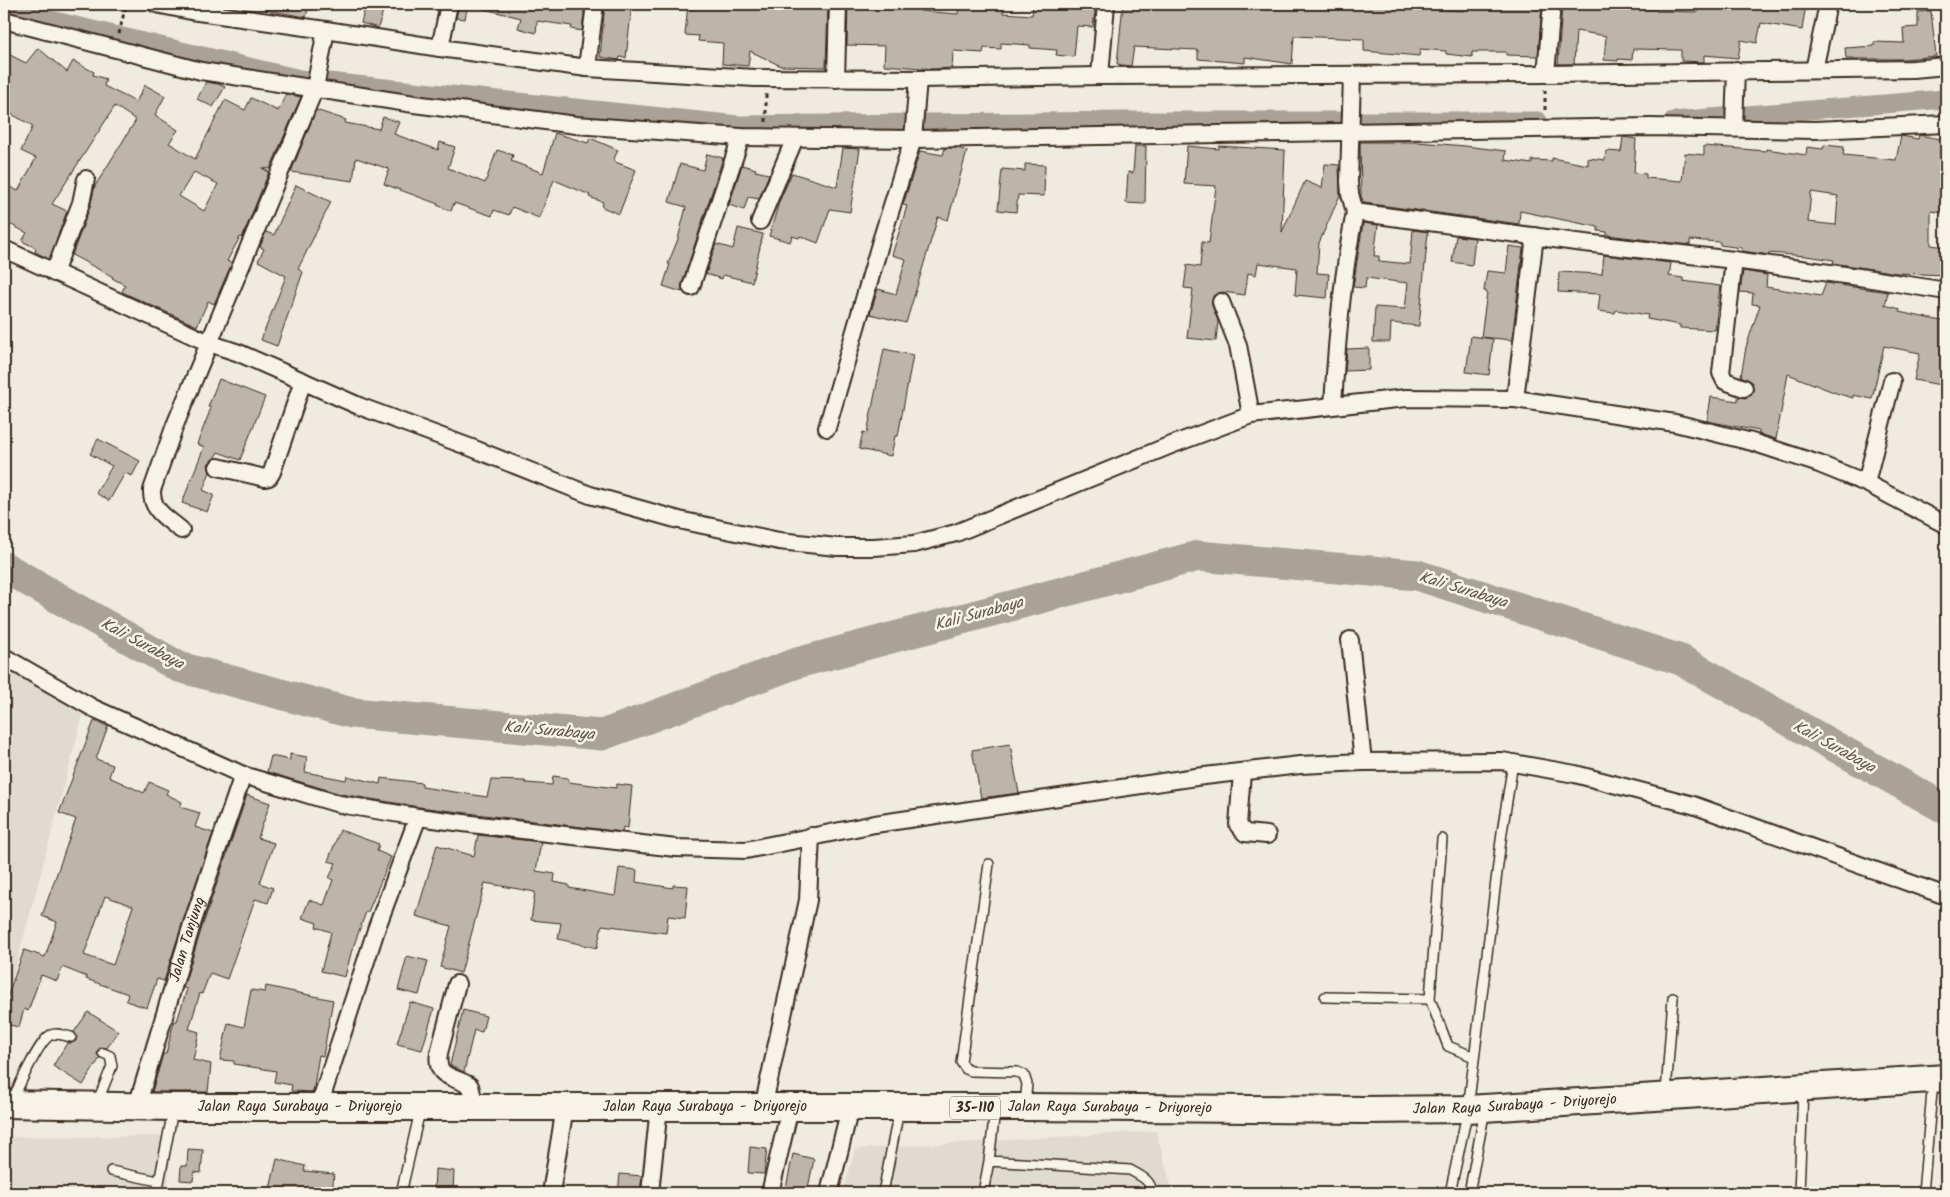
<svg xmlns="http://www.w3.org/2000/svg" width="1950" height="1197" font-family="Kalam,sans-serif">
<rect width="100%" height="100%" fill="#efebe0"/>
<filter id="ink" filterUnits="userSpaceOnUse"><feTurbulence type="fractalNoise" baseFrequency=".02" numOctaves="2"/><feDisplacementMap in="SourceGraphic" scale="10" xChannelSelector="R" yChannelSelector="G"/><feConvolveMatrix kernelMatrix="1 2 1 2 8 2 1 2 1" color-interpolation-filters="sRGB"/></filter>
<g filter="url(#ink)">
<!-- built -->
<path fill="#e0dbd0" d="M4,665L83,715L4,1011Z
M1156,1131L1173,1193H843L855,1149Z
M172,1136L167,1193H4V1137Z"/>
<g fill="none" stroke-linecap="round" stroke-linejoin="round">
<!-- canal -->
<path stroke="#aaa296" stroke-width="19" d="M4,9L300,79L738,125L1126,121H1538
M1673,121L1946,99"/>
<!-- river -->
<path stroke="#aaa296" stroke-width="31" d="M4,567L179,667L352,713L602,735L797,663L1198,556L1417,575L1681,660L1946,809"/>
</g>
<!-- building -->
<path fill="#bdb5aa" stroke="#3b2a1e" fill-rule="evenodd" d="M267,4H309L306,17L266,10Z
M366,4H385L378,28L361,23Z
M459,4H468L465,19L456,18Z
M484,4H585L582,31L571,29L572,26L537,21L536,33L518,28L521,18L484,9Z
M605,4H632L626,58L620,57L619,60L600,57Z
M688,4H828L826,67L781,66L750,51L748,66L722,64L723,43L698,41L699,36L685,35Z
M848,4H920V11L958,14L959,4H971L988,5L987,8H1003V13L1032,15L1033,5L1061,8L1062,4H1096L1093,27L1077,26L1074,57L1056,55L1057,50L1030,48V45L1001,43V49L984,48L983,53L954,51L953,52L952,68L934,69L884,65L885,46L847,45Z
M1123,4H1424V9L1463,11L1464,6L1491,7V4L1542,5L1538,56L1506,55V52H1472V57L1446,54V51L1420,49L1419,56L1364,51V39L1294,36L1292,64L1245,57V63L1198,59V50L1134,47L1131,66H1130L1117,64Z
M1562,4H1644L1643,9H1656V11L1697,12L1698,4H1806L1802,30L1761,23L1757,43L1741,40L1738,58L1704,55V62L1681,61V50L1633,49L1632,60L1618,59V61L1604,60L1606,36L1576,31L1574,64H1558Z
M1931,11L1936,56L1904,59H1846L1845,48L1874,46V42L1904,43L1903,28L1918,27V12Z
M38,48L67,72L73,61L94,72L93,75L106,79L104,86L136,102L145,85L165,96L155,115L178,130L169,143L195,159L225,100L245,110L251,98L278,111L286,94L301,97L270,169L262,168L269,172L242,238L240,237L227,261L232,263L214,304L208,301L197,326L122,292L125,285L112,278L113,277L72,255L90,207L95,186L136,120L115,106L52,204L67,211L49,259L35,252L36,248L22,241L27,233L4,221V184L18,191L36,158L21,151L33,126L4,110V52L26,63ZM194,172L218,184L204,211L179,196Z
M206,82L218,84L225,87L213,107L197,99Z
M316,110L346,120L345,123L379,129L383,117L399,122L394,134L438,150L440,142L455,147L448,168L485,183L497,150L513,155L511,161L543,173L555,133L588,143L590,138L618,150L613,161L636,170L619,214L602,207L603,202L589,197L590,195L554,180L539,218L512,207L509,215L494,210L492,216L454,203L451,211L437,205L438,204L384,184L389,169L356,158L353,181L291,172Z
M1919,135L1946,140V213L1931,211V245L1946,247V275L1897,273L1833,263L1834,260L1806,256L1769,253V255L1742,251V248L1720,245V242L1690,240V245L1607,235V232L1598,231V227L1520,211L1519,224L1364,203L1361,196L1360,142H1418L1465,146L1506,151L1505,160L1532,164V160L1552,161V158L1588,165V158L1605,160L1606,151L1621,152L1623,137L1636,139L1634,173L1646,174V178L1682,181L1685,153L1704,155V146L1766,151V149L1806,155L1807,147L1823,149L1824,145L1844,147L1843,155L1896,160L1901,136L1918,139ZM1811,192L1838,196L1836,225L1808,222Z
M1135,146H1146L1145,204L1126,203L1128,172L1133,173Z
M1187,146L1219,149V146L1285,150L1282,232L1305,181L1322,188L1325,164L1339,165L1340,195L1319,243L1317,273L1329,274L1327,298L1295,295L1297,268L1258,263L1256,275L1248,273L1245,295L1222,292L1213,296L1212,305L1218,321L1216,341L1187,338L1193,289L1184,288L1187,265L1200,267L1202,242L1209,243L1216,186L1184,184Z
M843,148L860,149L850,212L830,209L818,243L800,236L799,238L792,236L790,242L769,236L779,202L792,173L837,187Z
M945,148H958L967,151L948,220L938,217L906,323L870,314L878,289L896,294L906,259L892,255L907,206L903,205L920,151L943,155Z
M707,154L723,158L682,284V292L663,286L670,264H668L678,239L686,207L669,202L680,164L703,170Z
M1025,164L1045,165L1044,196L1018,195L1016,212L998,210L1002,169L1025,171Z
M742,165L756,169L755,171L769,174L759,199L748,197L744,210L729,205Z
M296,185L331,202L298,269L303,272L277,346L261,340L286,276L258,261L264,249L260,247L266,232L274,235Z
M1363,223L1378,225L1374,256H1379V261L1410,264L1413,230L1428,232L1419,326L1391,323L1390,342H1373L1375,307L1405,309L1408,283L1366,278L1365,288L1353,287Z
M738,228L763,234L752,282L723,275L722,279L706,274L716,244L733,249Z
M1456,236L1475,238L1472,265L1452,262Z
M1509,246L1523,248L1512,340L1481,337L1487,292L1484,291L1487,271L1506,273Z
M1604,255L1671,263L1669,276L1683,278V281L1720,286L1715,330L1680,328V325L1647,319L1648,315L1616,310L1615,313L1598,311L1600,294L1558,292L1559,272L1602,274Z
M1743,271L1767,275L1766,287L1821,296L1826,283L1888,292L1885,305L1900,309L1899,312L1946,322V386L1914,380L1920,353L1884,346L1872,399L1853,395V398L1836,393L1788,374L1776,439L1759,434V431L1707,421L1711,397L1738,401V397L1746,398L1753,391L1752,382L1741,376L1746,347L1760,305L1752,304L1753,293L1740,292Z
M1471,336L1493,339L1489,375L1466,372Z
M1369,348V370L1345,371L1347,349Z
M884,349L913,355L898,436H895L891,456L859,449L863,432L867,433Z
M219,379L265,397L240,460L218,452L215,457L208,464L210,472L203,490L214,495L207,512L182,503L204,447L197,444L211,408L208,407Z
M98,439L140,461L132,476L125,473L109,501L96,493L112,466L90,454Z
M94,721L108,726L96,759L113,765L109,777L144,793L149,782L168,790L166,794L182,802L180,807L200,813L195,827L213,833L184,918L164,981L157,979L147,1008L126,1001L128,994L86,979L87,977L62,967L57,981L41,975L28,1011L24,1009L19,1027L4,1024L8,1004L5,1003L24,950L45,957L57,922L42,916L76,819L59,813ZM105,896L133,906L113,965L84,955Z
M1010,744L1019,793L981,798L972,750Z
M290,754L307,757L305,772L346,780L347,776L380,784L381,778L406,781L422,783V787L487,797L491,780L525,781L526,783L552,785L553,776L568,778V782L616,788L617,784L632,786L628,828L623,827L622,832L419,807L341,794L267,772L271,756L290,760Z
M247,795L270,803L258,838L274,843L260,883L273,888L268,903L255,899L227,979L210,973L202,994L200,993L189,1029L199,1032L193,1060L211,1064L208,1092H152L163,1054H166L174,1021H177L187,989L183,988L203,924Z
M340,830L379,844L377,851L391,857L368,912H366L351,953L345,977L321,971L331,932L316,927L317,923L302,918L309,900L324,905L333,880L329,878L336,863L328,861Z
M478,835L541,842L536,871L555,874L554,882L569,885V888L615,896L619,868L637,870L636,882L673,888V885L688,886L685,918L668,916L666,933L602,925L597,948L558,939L561,923L531,920L535,892L485,883L461,973L440,967L451,926L416,916L437,845L474,856Z
M407,956L428,961L419,995L398,990Z
M266,986L333,1000L323,1056L319,1055L313,1092L291,1091L292,1085L274,1082L276,1071L234,1064V1061L220,1060L228,1023L244,1027L251,990L265,992Z
M410,1002L434,1009L422,1050L397,1044Z
M463,1010L486,1016L482,1032L474,1030L464,1072L450,1065Z
M88,1012L118,1031L107,1048L102,1047L98,1050L97,1054L100,1058L83,1085L53,1066L67,1043H72L76,1041L77,1036L74,1032Z
M750,1147L767,1149L764,1174L748,1173Z
M188,1149L203,1150L201,1173L194,1172L193,1181L180,1180L181,1166H187Z
M793,1154L814,1159L807,1193H785Z
M277,1159L305,1166L304,1171L334,1174L332,1193H269Z
M435,1169L454,1171L453,1193H434Z
M620,1174L642,1176L640,1193H618Z"/>
<g fill="none" stroke-linecap="round" stroke-linejoin="round">
<defs>
<path id="service" d="M1442,839L1430,999L1448,1046L1474,1057
M989,864L961,1062L966,1069L971,1071L1017,1072L1024,1075L1027,1084L1025,1105
M1325,997L1430,999
M1666,1093L1673,998
M12,1101C18,1088 40,1039 51,1035C57,1032 65,1036 71,1037
M97,1103L112,1066L110,1056L103,1053
M995,1110L989,1161L1130,1170C1141,1176 1151,1180 1152,1193
M111,1171L158,1181
M157,1193L173,1110
M401,1193L420,1111
M883,1193L899,1110
M983,1193L989,1161
M1450,1193L1468,1109L1502,832L1513,763
M1469,1193L1485,1110
M1799,1193L1803,1089
M1923,1193L1933,1081"/>
<g id="minor">
<path d="M156,4L191,11L326,30L440,48L587,68L755,78L918,79L1100,76L1546,74L1913,69L1946,66"/>
<path d="M4,20L201,71L414,104L576,125L741,137L913,139L1650,127L1815,130L1946,124"/>
<path d="M440,48L449,4"/>
<path d="M587,68L595,4"/>
<path d="M1814,70L1828,4"/>
<path d="M1546,74L1552,4"/>
<path d="M1352,75L1349,182L1350,194L1355,212L1576,242L1734,260L1859,277L1946,291"/>
<path d="M1100,76L1106,4"/>
<path d="M836,79L838,4"/>
<path d="M1734,128L1736,70"/>
<path d="M760,221L795,138"/>
<path d="M4,249L209,343L239,353L359,406L472,448L590,495L679,520L779,541L837,547H874L914,544L956,533L1166,447L1251,415L1406,398L1515,399L1675,423L1752,442L1819,464L1866,483L1946,525"/>
<path d="M1734,260L1721,373L1725,381L1744,388"/>
<path d="M54,273L81,203L86,179"/>
<path d="M691,287L741,137"/>
<path d="M1221,302L1238,345L1251,415"/>
<path d="M1515,399L1535,236"/>
<path d="M1333,405C1337,340 1342,276 1355,212"/>
<path d="M827,428L880,244L913,139L918,79"/>
<path d="M218,467L265,478L269,477L272,472L303,381"/>
<path d="M1866,483L1892,381"/>
<path d="M181,530C167,518 151,511 152,490L175,425L315,88L326,30"/>
<path d="M1350,640L1363,762"/>
<path d="M4,657L93,708L243,775L339,804L418,817L471,824L676,848L746,850L875,824L1196,777L1300,765L1363,762L1502,761L1575,774L1693,805L1946,896"/>
<path d="M1242,772L1238,825L1245,833L1267,835"/>
<path d="M457,984L439,1053C435,1079 453,1075 470,1086L475,1106"/>
<path id="s1" d="M137,1106L193,921L243,775"/>
<path d="M319,1106L377,927L418,817"/>
<path d="M763,1108L808,900L811,836"/>
<path d="M551,1193L565,1107"/>
<path d="M650,1193L659,1107"/>
<path d="M770,1193L790,1108"/>
<path d="M829,1193L850,1108"/>
</g>
<g id="primary">
<path id="s2" d="M4,1104L174,1107H1025L1363,1110L1468,1109L1533,1105L1946,1078"/>
</g>
</defs>
<!-- service casing -->
<use href="#service" stroke="#3b2a1e" stroke-width="12"/>
<!-- minor casing -->
<use href="#minor" stroke="#3b2a1e" stroke-width="20"/>
<!-- primary casing -->
<use href="#primary" stroke="#3b2a1e" stroke-width="30"/>
<!-- path -->
<path stroke="#3b2a1e" stroke-width="3" stroke-dasharray="4 4" stroke-linecap="butt" d="M119,34L126,4
M1545,90V113
M766,122V93"/>
<!-- service -->
<use href="#service" stroke="#f7f3e8" stroke-width="9"/>
<!-- minor -->
<use href="#minor" stroke="#f7f3e8" stroke-width="16"/>
<!-- primary -->
<use href="#primary" stroke="#f7f3e8" stroke-width="26"/>
</g>
</g>
<g text-anchor="middle" dominant-baseline="central" stroke-width="5" stroke-linejoin="round" paint-order="stroke">
<!-- shield labels -->
<rect fill="#f7f3e8" stroke="#73665b" stroke-width="1" x="950" y="1096.5" width="50" height="23" rx="4"/>
<g font-size="14" font-weight="bold" fill="#3b2a1e">
<text x="975" y="1108">35-110</text>
</g>
<!-- street labels -->
<g font-size="15" fill="#3b2a1e" stroke="#f7f3e8">
<text stroke="none"><textPath href="#s1" startOffset="174">Jalan Tanjung</textPath></text>
<text stroke="none"><textPath href="#s2" startOffset="1511">Jalan Raya Surabaya - Driyorejo</textPath></text>
<text stroke="none"><textPath href="#s2" startOffset="296">Jalan Raya Surabaya - Driyorejo</textPath></text>
<text stroke="none"><textPath href="#s2" startOffset="701">Jalan Raya Surabaya - Driyorejo</textPath></text>
<text stroke="none"><textPath href="#s2" startOffset="1106">Jalan Raya Surabaya - Driyorejo</textPath></text>
</g>
<!-- water labels -->
<g font-size="16" font-style="italic" fill="#625448" stroke="#f7f3e8">
<text transform="translate(1463 590) rotate(17)">Kali Surabaya</text>
<text transform="translate(979 614) rotate(-15)">Kali Surabaya</text>
<text transform="translate(142 644) rotate(28)">Kali Surabaya</text>
<text transform="translate(549 731) rotate(5)">Kali Surabaya</text>
<text transform="translate(1834 747) rotate(29)">Kali Surabaya</text>
</g>
</g>
<!-- margin -->
<rect width="1950" height="1197" fill="none" stroke="#f7f3e8" stroke-width="20"/>
<rect x="10" y="10" width="1930" height="1177" fill="none" stroke="#3b2a1e" stroke-width="2" filter="url(#ink)"/>
</svg>
